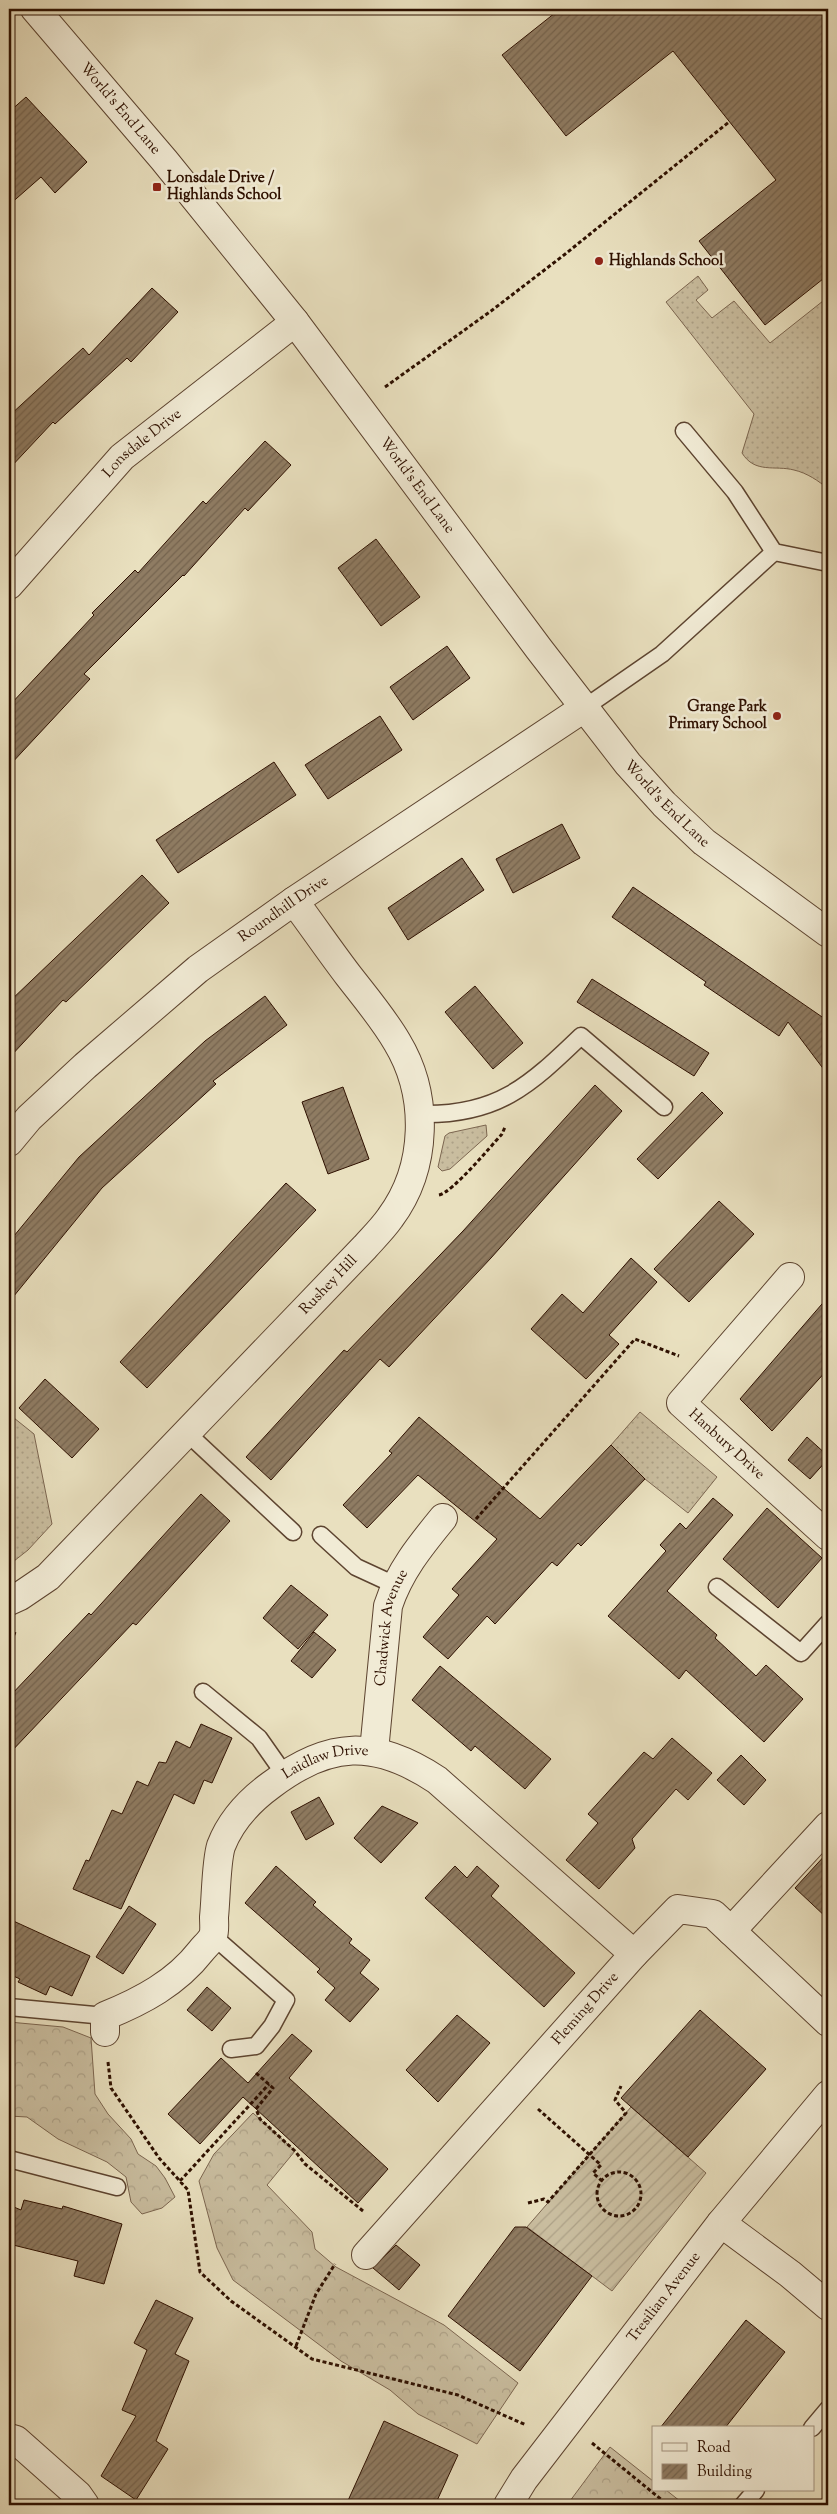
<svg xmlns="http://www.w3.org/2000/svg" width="837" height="2514" font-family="'Sorts Mill Goudy',serif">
<defs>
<pattern id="grass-dots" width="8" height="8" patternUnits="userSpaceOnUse" patternTransform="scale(1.25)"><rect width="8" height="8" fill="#c9bd9f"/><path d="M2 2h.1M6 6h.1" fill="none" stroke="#ada187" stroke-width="1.8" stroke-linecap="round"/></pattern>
<pattern id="forest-crowns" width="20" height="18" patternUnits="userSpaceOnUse" patternTransform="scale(1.25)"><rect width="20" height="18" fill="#c9bd9f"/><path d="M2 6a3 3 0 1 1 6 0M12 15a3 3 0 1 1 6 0" fill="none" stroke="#ada187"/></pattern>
<pattern id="garden-furrows" width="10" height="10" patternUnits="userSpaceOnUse" patternTransform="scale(1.25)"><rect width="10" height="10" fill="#c9bd9f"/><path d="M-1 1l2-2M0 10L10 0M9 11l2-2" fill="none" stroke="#ada187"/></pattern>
<pattern id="building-hatch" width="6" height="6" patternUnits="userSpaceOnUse" patternTransform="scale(1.25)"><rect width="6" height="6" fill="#8f7c63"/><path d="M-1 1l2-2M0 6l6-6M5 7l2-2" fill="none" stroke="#75644f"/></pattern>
</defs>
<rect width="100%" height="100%" fill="#e9e0bf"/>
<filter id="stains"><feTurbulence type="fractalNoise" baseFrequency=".004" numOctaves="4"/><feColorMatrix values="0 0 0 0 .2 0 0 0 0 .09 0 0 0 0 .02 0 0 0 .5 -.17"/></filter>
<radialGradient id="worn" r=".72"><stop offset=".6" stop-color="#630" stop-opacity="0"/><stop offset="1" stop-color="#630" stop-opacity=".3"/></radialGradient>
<!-- grass -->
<path fill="url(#grass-dots)" stroke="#7c6650" d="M698,276L708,290L696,300L712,318L734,301L770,343L828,297V489C819,481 807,473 794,470C775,465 755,474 742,453L754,414L666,302Z
M486,1125L487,1136L450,1169L442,1171L438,1167L445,1136L449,1133Z
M640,1412L717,1477L688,1513L645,1479L611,1445Z
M9,1414L34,1434L52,1524L28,1550L9,1565Z"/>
<!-- forest -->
<path fill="url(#forest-crowns)" stroke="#7c6650" d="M9,2022L63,2027L91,2038L95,2094L108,2114L131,2139L138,2154L156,2166L165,2178L175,2197L162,2208L142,2214L131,2202L126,2177L107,2162L58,2139L27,2117L9,2116Z
M253,2113L295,2151L267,2185L312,2232L315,2249L336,2267L444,2325L518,2383L477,2444L418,2414L390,2390L341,2361L233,2280L217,2248L199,2181L214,2154Z
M610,2447L653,2481V2490H666L685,2505H567Z"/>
<!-- garden -->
<path fill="url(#garden-furrows)" stroke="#7c6650" d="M631,2107L706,2173L612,2291L527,2227Z"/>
<!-- building -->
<path fill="url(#building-hatch)" stroke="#2e1000" d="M560,9H828V275L765,325L699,241L776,180L673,51L566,136L502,55Z
M26,97L87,162L55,193L41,177L9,205V112Z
M152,288L178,312L131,362L127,358L55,424L53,422L9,469V416L83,348L89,355Z
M265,441L291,465L248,511L245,508L184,576L183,575L84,674L90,679L9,766V706L94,615L92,613L135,570L138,573L203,501L206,504Z
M376,539L420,597L381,626L338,568Z
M447,646L470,678L413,720L390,687Z
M380,716L402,750L328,799L305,765Z
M274,762L296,795L178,873L156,840Z
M562,824L580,858L513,893L496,859Z
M462,858L484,890L408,940L388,908Z
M142,875L169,903L66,1002L63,1000L9,1058V1002Z
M633,887L828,1021V1075L788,1022L779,1036L704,985L706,982L612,917Z
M592,979L709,1053L694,1076L577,1002Z
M475,986L523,1043L493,1069L445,1012Z
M265,996L287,1025L213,1081L216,1084L102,1188L9,1302V1242L79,1157L205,1041Z
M595,1085L622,1111L491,1258L389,1367L380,1359L271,1480L246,1457L344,1350L347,1352L463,1231Z
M343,1087L369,1159L328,1174L302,1102Z
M702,1092L723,1113L658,1179L637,1159Z
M286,1183L316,1210L147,1388L120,1362Z
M719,1201L754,1234L689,1302L654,1269Z
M631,1258L657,1282L609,1335L619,1344L586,1379L531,1329L562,1294L583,1313Z
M828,1297V1369L772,1431L740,1399Z
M45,1379L99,1429L72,1458L19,1408Z
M419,1417L540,1519L611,1445L645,1479L581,1546L578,1543L557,1566L552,1562L495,1624L487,1616L448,1659L423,1637L459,1595L452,1589L497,1539L418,1475L367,1528L343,1505L392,1453L389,1451Z
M807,1437L828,1456V1459L810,1479L788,1460Z
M201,1494L230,1521L136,1625L133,1623L9,1754V1697L89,1613L91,1615Z
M713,1498L733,1515L667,1591L717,1635L715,1638L756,1676L766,1665L803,1699L764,1742L686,1670L679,1679L608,1616L666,1551L660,1545L680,1523L686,1529Z
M767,1508L822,1558L778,1608L723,1559Z
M291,1585L328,1615L298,1649L263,1618Z
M314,1632L336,1650L312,1678L291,1661Z
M440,1666L551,1759L525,1789L475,1746L471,1751L412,1700Z
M201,1724L232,1738L212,1783L204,1780L194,1804L174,1794L121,1909L73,1889L86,1860L89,1861L112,1810L122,1814L137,1781L148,1786L159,1762L166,1763L176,1741L190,1748Z
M672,1738L712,1773L688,1800L676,1789L632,1839L635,1848L599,1889L566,1860L598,1823L588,1814L644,1752L653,1759Z
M741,1755L766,1780L744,1805L717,1780Z
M319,1797L334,1824L306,1840L291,1812Z
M382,1806L418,1823L381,1863L354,1838Z
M828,1852V1919L795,1888Z
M276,1866L316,1902L313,1905L352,1939L349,1943L370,1960L360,1973L379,1989L350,2022L325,2000L335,1988L317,1972L320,1969L245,1903Z
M455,1866L467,1878L477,1866L499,1886L491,1896L575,1973L544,2007L425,1898Z
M129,1906L156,1924L123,1974L96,1957Z
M9,1919L90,1956L72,1996L50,1986L46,1995L18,1982L20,1979L9,1974Z
M207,1987L231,2008L212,2031L187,2010Z
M700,2010L766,2069L688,2157L621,2098Z
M457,2015L490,2043L438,2102L406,2070Z
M292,2034L312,2051L289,2078L388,2169L358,2203L243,2097L200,2144L168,2114L221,2058L248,2083Z
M24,2200L62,2209L63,2206L122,2224L104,2284L74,2276L78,2261L9,2244V2205L21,2210Z
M515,2227H526L592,2276L520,2371L448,2316Z
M396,2245L420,2265L399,2290L373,2268Z
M156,2300L193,2318L175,2354L189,2361L156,2441L168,2449L136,2500L101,2476L136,2416L122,2410L147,2350L134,2343Z
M746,2320L785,2352L725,2428H660Z
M384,2421L458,2455L435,2505H346Z"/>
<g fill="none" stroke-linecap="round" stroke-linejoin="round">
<defs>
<path id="service" d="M774,552L828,563
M584,708L662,654L774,552L735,492L684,431
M420,1114C497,1116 529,1086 581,1036L664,1107
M186,1432L293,1532
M321,1535L356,1567L395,1585
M717,1587L801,1653L828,1623
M203,1692L259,1738L285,1775
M213,1936L286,2000L272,2026L256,2046L231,2049
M9,2007L105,2016
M9,2159L117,2187
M812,2428L828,2409
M743,2505L756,2490"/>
<g id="minor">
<path id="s1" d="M9,585L122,457L295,322"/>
<path id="s2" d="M9,1142L29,1118L85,1066L198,969L294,901L584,708"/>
<path id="s3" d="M790,1277L681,1403L828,1536"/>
<path id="s4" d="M9,1601L20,1596L48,1577L365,1247C374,1237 383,1228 390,1218C428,1167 429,1095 397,1042C383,1018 365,997 348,975C329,950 312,925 294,901"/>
<path id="s5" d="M374,1751L388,1606C399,1572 420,1546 443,1518"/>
<path d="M731,1931L828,1826"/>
<path id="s6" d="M105,2032V2016C142,2001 176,1983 201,1951C204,1947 211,1941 213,1936C215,1931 214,1923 214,1917C216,1899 216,1862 221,1846C231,1820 249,1801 271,1785C329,1741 375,1739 437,1780L634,1954"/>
<path d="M721,2223L790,2274L828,2306"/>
<path id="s7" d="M366,2255L634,1954L678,1909L713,1914L828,2022"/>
<path d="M9,2438L16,2440L78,2495L85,2505"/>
<path id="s8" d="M508,2505L524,2479L721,2223L828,2095"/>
</g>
<g id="tertiary">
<path id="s9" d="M35,9L164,160L295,322L539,649L628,764L664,804L704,842L828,933"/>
</g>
</defs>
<!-- service casing -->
<use href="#service" stroke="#5d4430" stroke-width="19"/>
<!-- minor casing -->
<use href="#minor" stroke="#5d4430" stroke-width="30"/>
<!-- tertiary casing -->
<use href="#tertiary" stroke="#5d4430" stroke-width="30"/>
<!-- path -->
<path stroke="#2e1000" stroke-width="3" stroke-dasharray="4 2.5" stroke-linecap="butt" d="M385,387L491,311L564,255L729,122
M439,1195C453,1192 490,1147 502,1134L505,1127
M476,1519L635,1339L679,1356
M9,1647L15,1632
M108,2062L111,2088L159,2158L188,2190L200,2272L231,2301L312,2359L458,2395L526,2425
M256,2073L273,2088L256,2109L260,2119L295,2151L305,2164L363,2211
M538,2109L601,2165L593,2173L602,2181
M597 2194a22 22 0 1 1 44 0a22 22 0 1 1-44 0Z
M180,2181L269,2084
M528,2203L544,2199L548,2202L626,2113L615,2100L621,2086
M296,2346L316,2294L335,2264
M592,2443L668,2505"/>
<!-- service -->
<use href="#service" stroke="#f1ebd5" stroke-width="16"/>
<!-- minor -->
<use href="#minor" stroke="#f1ebd5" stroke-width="28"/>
<!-- tertiary -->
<use href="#tertiary" stroke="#f1ebd5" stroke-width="28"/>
</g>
<!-- markers -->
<g fill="#8f2418" stroke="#f1ebd5" stroke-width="2">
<rect x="152" y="182" width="10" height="10" rx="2.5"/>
<circle cx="599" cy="261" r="5"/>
<circle cx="777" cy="716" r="5"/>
</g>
<g text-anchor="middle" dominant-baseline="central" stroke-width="5" stroke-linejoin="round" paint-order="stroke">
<!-- street labels -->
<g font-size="15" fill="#2e1000" stroke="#f1ebd5">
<text stroke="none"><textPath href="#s9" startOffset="131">World's End Lane</textPath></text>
<text stroke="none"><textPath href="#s1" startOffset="195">Lonsdale Drive</textPath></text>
<text stroke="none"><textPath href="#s9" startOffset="611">World's End Lane</textPath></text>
<text stroke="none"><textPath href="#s9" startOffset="1016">World's End Lane</textPath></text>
<text stroke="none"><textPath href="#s2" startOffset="361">Roundhill Drive</textPath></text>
<text stroke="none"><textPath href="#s4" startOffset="451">Rushey Hill</textPath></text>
<text stroke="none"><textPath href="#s3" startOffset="228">Hanbury Drive</textPath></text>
<text stroke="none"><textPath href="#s5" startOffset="125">Chadwick Avenue</textPath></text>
<text stroke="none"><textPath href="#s6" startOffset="384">Laidlaw Drive</textPath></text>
<text stroke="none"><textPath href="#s7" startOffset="330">Fleming Drive</textPath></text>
<text stroke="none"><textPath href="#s8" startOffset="260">Tresilian Avenue</textPath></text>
</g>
<!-- poi labels -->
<g font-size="15" font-weight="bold" fill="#2e1000" stroke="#f1ebd5" text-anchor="start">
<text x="167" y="178">Lonsdale Drive /<tspan x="167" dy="17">Highlands School</tspan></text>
<text x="609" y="261">Highlands School</text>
<text x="767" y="707" text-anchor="end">Grange Park<tspan x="767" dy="17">Primary School</tspan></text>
</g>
</g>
<!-- margin -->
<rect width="837" height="2514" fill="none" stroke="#e9e0bf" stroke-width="30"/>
<rect x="10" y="10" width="817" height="2494" fill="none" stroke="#2e1000" stroke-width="2.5"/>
<rect x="15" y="15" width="807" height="2484" fill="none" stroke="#2e1000"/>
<!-- legend -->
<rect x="652" y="2426" width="162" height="65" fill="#f1ebd5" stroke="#a39380"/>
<rect x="662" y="2443" width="25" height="8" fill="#f1ebd5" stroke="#a39380"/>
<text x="697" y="2452" font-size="15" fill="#2e1000">Road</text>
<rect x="662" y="2464" width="25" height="15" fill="url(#building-hatch)" stroke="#a39380"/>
<text x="697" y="2476" font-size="15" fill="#2e1000">Building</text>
<rect width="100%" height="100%" filter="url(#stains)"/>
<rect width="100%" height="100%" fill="url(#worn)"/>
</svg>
